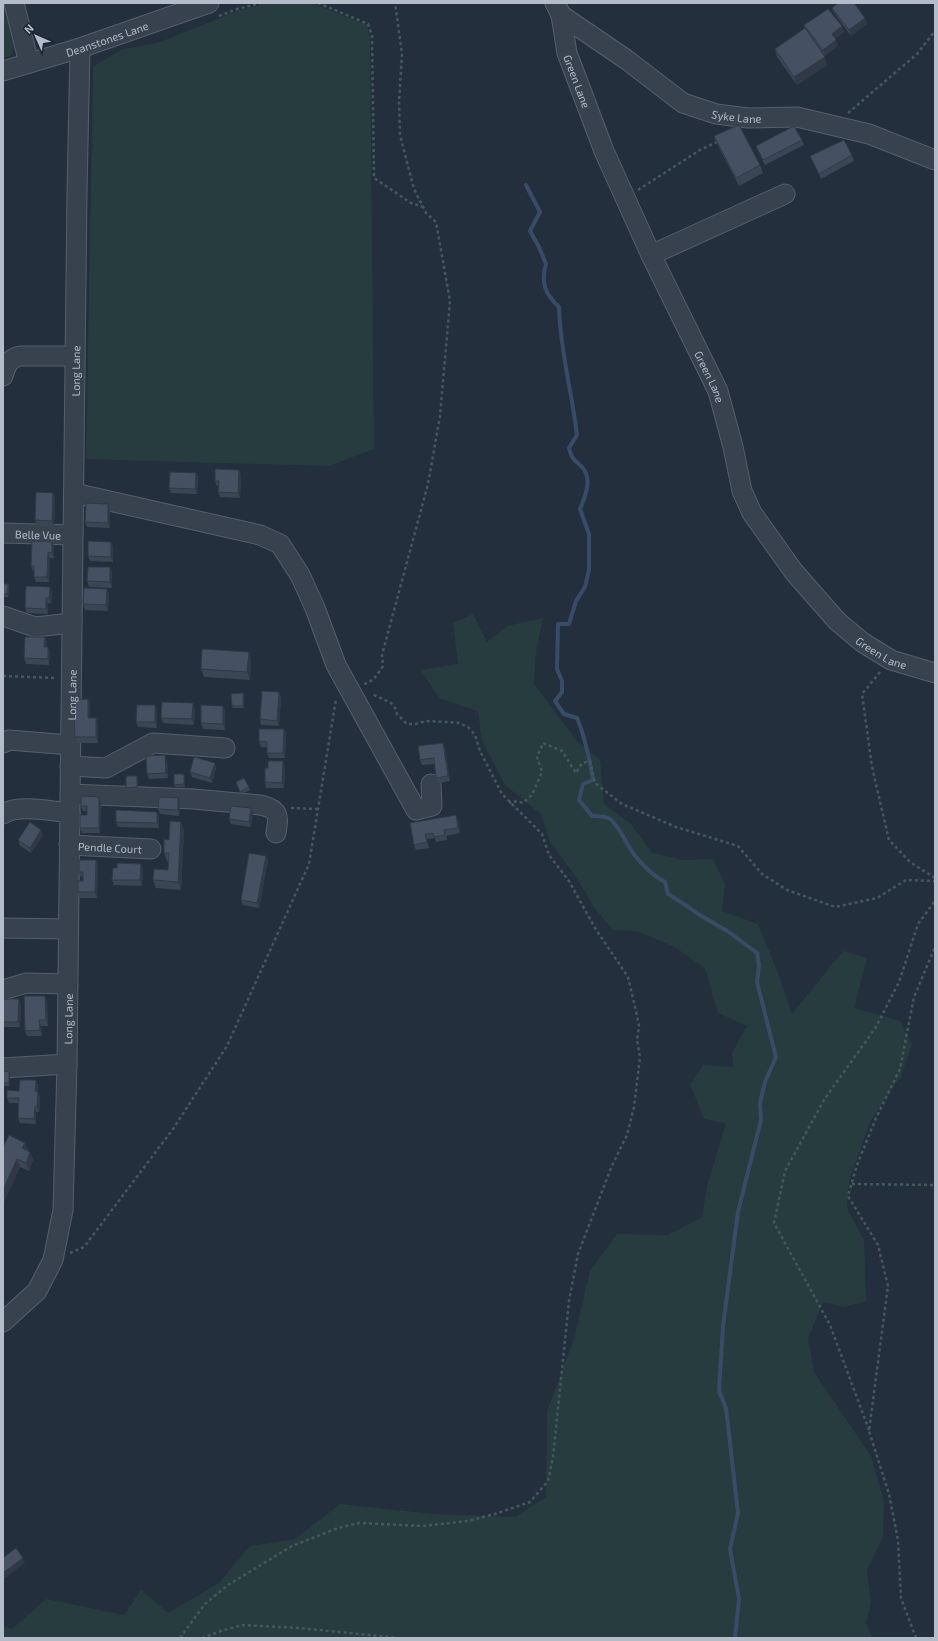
<svg xmlns="http://www.w3.org/2000/svg" width="938" height="1641" font-family="'Exo 2',sans-serif">
<rect width="100%" height="100%" fill="#242f3e"/>
<!-- green -->
<path fill="#263c3f" d="M3,3H6L16,40L12,55L3,58Z
M268,3L314,4L367,25L370,39L374,449L329,466L86,459L93,71L94,66L121,50L160,42L240,10Z
M473,614L487,642L507,626L543,618L536,652L534,684L577,741L600,760L604,804L631,824L652,853L684,860L713,859L725,884L722,911L758,924L778,973L792,1014L843,951L867,958L854,1008L900,1021L912,1044L901,1076L871,1120L849,1181L847,1208L864,1240L866,1301L844,1307L823,1302L808,1338L814,1372L871,1456L884,1501L883,1537L867,1570L871,1603L866,1623L873,1638H3V1626L12,1629L46,1599L124,1615L141,1590L168,1613L219,1583L250,1546L295,1539L340,1504L433,1514L515,1517L546,1497L547,1411L574,1339L590,1271L617,1234L668,1235L702,1217L707,1186L726,1123L704,1119L690,1084L703,1065L733,1067L732,1053L747,1026L718,1013L705,968L673,946L636,931L613,930L596,910L576,877L550,842L541,814L505,785L482,741L478,711L439,698L421,670L458,664L453,623Z"/>
<g fill="none" stroke-linecap="round" stroke-linejoin="round">
<!-- stream -->
<path stroke="#394c67" stroke-width="4" d="M526,185L540,212L530,231L539,247L546,264C540,283 546,295 559,307C560,350 572,392 577,435L569,448C572,460 574,459 582,467C593,479 585,497 580,509L589,534V570L585,587L576,601L569,624H558L557,669L562,681V692L555,701L564,714L577,718C584,734 590,762 593,780L583,784L579,800L592,816C598,816 606,816 610,819C618,825 623,837 628,845C636,859 650,874 665,882L668,894L687,906L698,914L729,932L757,953L759,965L757,982L776,1057L765,1082L760,1103L761,1120L738,1212L723,1326L719,1391L726,1408L738,1513L730,1549L739,1599L735,1638"/>
<defs>
<g id="minor">
<path d="M14,3L29,63"/>
<path id="s1" d="M555,3L561,15L567,53L604,151L651,255L718,391L733,447L742,491L752,513L794,572L837,621L862,642L891,660L935,673"/>
<path id="s2" d="M561,15L627,60L683,103L716,114L748,118L797,117L869,134L935,160"/>
<path id="s3" d="M3,71L80,48L209,3"/>
<path d="M651,255L785,194"/>
<path d="M3,376C6,366 8,359 20,356H75"/>
<path d="M74,493L260,535L280,544L300,575L315,608L336,665L416,810L432,806L431,784"/>
<path id="s4" d="M3,533L73,535"/>
<path d="M3,616L35,627L72,623"/>
<path d="M3,743L9,740L70,745"/>
<path d="M70,766L106,768L153,743L225,748"/>
<path d="M70,794L193,799L260,805C279,809 279,815 276,833"/>
<path d="M3,814C18,804 51,811 70,813"/>
<path id="s5" d="M69,845L151,849"/>
<path d="M3,928L68,929"/>
<path d="M3,990L26,983L68,984"/>
<path d="M3,1068L67,1064"/>
<path id="s6" d="M3,1322L37,1291L53,1260L63,1210L67,1064L77,192L80,48"/>
</g>
</defs>
<!-- minor casing -->
<use href="#minor" stroke="#565f6c" stroke-width="21"/>
<!-- path -->
<path stroke="#44595c" stroke-width="2.5" stroke-dasharray="3 3" stroke-linecap="butt" d="M318,3L368,24L372,36L374,178L411,203L423,207
M219,16L237,9L261,3
M848,113L917,54L935,31
M638,190L700,150L719,141
M880,672L862,694L872,767L889,840L910,862L935,878
M3,676L56,678
M364,684C373,682 378,674 383,666L382,655L428,484L440,416L450,301L436,222L426,213L414,189L400,135L399,101L402,54L395,3
M509,801L511,803L517,801L523,803L532,795L542,772L537,757L543,743L562,751L576,773L582,763L590,761L595,783L622,804L676,827L738,846L762,874L787,890L835,907L877,898L906,880L935,881
M291,808L318,809
M852,1184L935,1185
M70,1253L84,1247L173,1129L227,1046L309,864L336,699
M869,1430L830,1325L774,1223L785,1171L824,1100L876,1027L899,982L918,924L935,901
M180,1638L205,1604L228,1585L292,1546L338,1528L359,1523L423,1526L468,1521L495,1514L530,1502L548,1481L553,1457L569,1301L578,1254L611,1168L627,1135L634,1107L640,1057L637,1040L639,1026L636,1011L628,977L595,928L569,881L549,855L542,834L502,794L480,751L475,735L468,727L459,723L447,722L426,721L415,724H407L397,714L395,708L391,703L372,694
M202,1638L221,1631L242,1625L299,1628L399,1638
M916,1638L901,1598L898,1540L889,1494L869,1431L888,1286L878,1245L848,1196L857,1165L876,1118L900,1069L914,997L935,947"/>
<!-- minor -->
<use href="#minor" stroke="#38414e" stroke-width="19"/>
</g>
<!-- wall -->
<path fill="#3b4654" d="M832,8L865,18L867,24L851,36L834,13Z
M804,25L842,26L844,32L835,39L838,45L825,56L814,41L827,65L797,85L777,57L775,49L805,28Z
M714,136L760,165L763,173L739,186L717,144Z
M802,140L804,145L765,165L758,151L756,146Z
M852,155L854,161L821,179L810,156Z
M239,470L241,475L240,498L220,497L218,492L219,486H217L215,481Z
M196,473L198,478L197,494L171,493L169,488Z
M53,493L55,498L54,527L37,526L35,520Z
M108,504L110,510V528L87,527L85,522Z
M52,542L54,547V558H50L49,582H36L34,577V571H33L31,566Z
M111,542L113,548V562L90,561L88,556Z
M110,567L112,573V588L89,587L87,581Z
M3,584H8L9,587L8,597H3Z
M50,587L52,593L51,603H48V614L27,613L25,608Z
M109,594L108,611L85,610L83,604Z
M45,637L47,643V647H48L50,652L49,665L26,664L24,658Z
M251,660L250,680L204,677L201,669Z
M279,692L281,697L279,726L261,725L260,719Z
M243,693L244,696V708H233L232,706Z
M88,699L90,705V718H96L98,723V743H77L75,737Z
M155,705L157,710V728L138,727L136,722Z
M223,706L225,711V730L203,729L201,723Z
M195,708L194,725L163,723L161,718Z
M284,729L286,734L285,758H269L267,753V747H261L259,741Z
M445,748L450,781L438,783L436,778L435,764L422,765L420,760Z
M167,761L168,778L149,779L147,774Z
M283,761L285,767L284,788H266L265,782L268,768Z
M216,768L212,783L192,777L190,772Z
M184,774L185,777V787H175L174,785Z
M138,778V790L127,791L126,788Z
M237,785L249,787L250,790L241,794Z
M99,797L101,802L100,833H82L80,828L87,815V811H83L81,806Z
M178,798L180,804L179,816L160,814L158,809Z
M157,812L159,817V828L118,827L116,822Z
M253,814L251,827L231,824L229,819Z
M458,820L460,833L446,836L447,840L436,842L435,838L427,839L429,848L416,850L414,845L410,823Z
M184,830L181,890L156,888L153,880L168,870V861H167L164,853L169,840Z
M43,835L31,853L20,846L18,840Z
M266,856L268,861L259,908L243,905L241,900Z
M141,864L143,869L142,886L114,885L112,880L117,868Z
M98,865L97,898H80L78,892L83,881V877H81L79,872Z
M45,996L47,1001L48,1026H41L42,1036H27L25,1031Z
M3,999L21,1004L20,1027H4L3,1025Z
M3,1071L10,1074L9,1086H3Z
M36,1080L38,1086L37,1092L40,1097L39,1112H36V1124L20,1123L18,1118V1103H9L7,1098L19,1091Z
M25,1143L28,1151L30,1152L33,1160L29,1171L20,1167L3,1204V1147Z"/>
<!-- shaded-wall -->
<path fill="#303945" d="M865,18L867,24L851,36L849,30Z
M842,26L844,32L834,40L832,34Z
M836,40L838,45L825,56L823,50Z
M825,57L827,65L797,85L794,77Z
M239,470L241,475L240,498L238,493Z
M196,473L198,478L197,494L195,489Z
M53,493L55,498L54,527L52,521Z
M108,504L110,510V528L108,523Z
M52,542L54,547V558L52,553Z
M111,542L113,548V562L111,557Z
M48,552L50,558L49,582L47,577Z
M110,567L112,573V588L110,582Z
M8,584L9,587L8,597L7,594Z
M50,587L52,593L51,603L49,598Z
M107,589L109,594L108,611L106,605Z
M46,598L48,603V614L46,609Z
M45,637L47,643L46,652L44,647Z
M48,647L50,652L49,665L48,659Z
M249,652L251,660L250,680L247,672Z
M279,692L281,697L279,726L277,721Z
M243,693L244,696V708L243,706Z
M88,699L90,705V723L88,718Z
M193,703L195,708L194,725L192,719Z
M155,705L157,710V728L155,722Z
M223,706L225,711V730L223,724Z
M96,718L98,723V743L96,737Z
M284,729L286,734L285,758L283,753Z
M443,743L445,748L450,781L448,776Z
M165,755L167,761L168,778L166,773Z
M283,761L285,767L284,788L282,783Z
M215,763L216,768L212,783L210,778Z
M184,774L185,777V787L184,784Z
M137,776L138,778V790L137,787Z
M99,797L101,802L100,833L99,828Z
M178,798L180,804L179,816L178,810Z
M251,808L253,814L251,827L249,822Z
M157,812L159,817V828L157,823Z
M456,815L458,820L460,833L458,828Z
M181,822L184,830L181,890L178,882Z
M41,830L43,835L31,853L30,848Z
M425,834L427,839L429,848L427,842Z
M266,856L268,861L259,908L257,903Z
M96,860L98,865L97,898L95,892Z
M141,864L143,869L142,886L140,880Z
M45,996L47,1001L48,1026L46,1020Z
M19,999L21,1004L20,1027L18,1022Z
M39,1020L41,1026L42,1036L40,1030Z
M9,1072L10,1074L9,1086Z
M36,1080L38,1086L37,1097L35,1091Z
M38,1092L40,1097L39,1112L37,1107Z
M35,1107L36,1112V1124L34,1119Z
M25,1143L28,1150L25,1156L22,1148Z
M30,1152L33,1160L29,1171L26,1163Z
M17,1159L20,1167L3,1204V1190Z
M23,1558L25,1563L3,1580V1573Z"/>
<!-- building -->
<path fill="#455162" stroke="#303945" d="M838,3H854L865,18L849,30L832,8Z
M828,9L842,26L832,34L836,40L823,50L804,25Z
M805,28L825,57L794,77L775,49Z
M739,125L760,165L736,178L714,136Z
M794,126L802,140L763,160L756,146Z
M844,140L852,155L819,174L810,156Z
M215,469L239,470L238,493L218,492L219,481H215Z
M170,472L196,473L195,489L169,488Z
M36,492L53,493L52,521L35,520Z
M86,503L108,504V523L85,522Z
M32,541L52,542V553L48,552L47,577H34V566H31Z
M88,541L111,542V557L88,556Z
M88,567H110V582L87,581Z
M3,584H8L7,594H3Z
M26,586L50,587L49,598H46V609L25,608Z
M84,588L107,589L106,605L83,604Z
M25,637H45L44,647H48V659L24,658Z
M202,649L249,652L247,672L201,669Z
M262,691L279,692L277,721L260,719Z
M243,693V706H232L231,694Z
M88,699V718H96V737H75L74,700Z
M162,702L193,703L192,719L161,718Z
M137,705H155V722H136Z
M201,705L223,706V724L201,723Z
M259,729H284L283,753H267V742L259,741Z
M443,743L448,776L436,778L434,758L420,760L418,746Z
M165,755L166,773L147,774L146,756Z
M194,757L215,763L210,778L190,772Z
M268,761H283L282,783L265,782V768H268Z
M174,774H184V784L174,785Z
M126,776H137V787L126,788Z
M244,778L249,787L240,792L236,782Z
M81,796L99,797V828H80V815H87V806H81Z
M159,797L178,798V810L158,809Z
M231,806L251,808L249,822L229,819Z
M116,810L157,812V823L116,822Z
M456,815L458,828L444,830L445,835L434,837L433,833L425,834L427,842L414,845L410,823Z
M170,821L181,822L178,882L153,880L154,869L168,870L169,853H164V839L169,840Z
M30,822L41,830L30,848L18,840Z
M249,853L266,856L257,903L241,900Z
M79,860H96L95,892H78V881H83V872H79Z
M117,863L141,864L140,880H112L113,868H117Z
M24,996H45L46,1020H39L40,1030L25,1031Z
M3,999H19L18,1022H3Z
M3,1071L9,1072V1083H3Z
M20,1080H36L35,1091L38,1092L37,1107H35L34,1119L18,1118L19,1098H7V1090L19,1091Z
M9,1135L25,1143L22,1148L30,1152L26,1163L17,1159L3,1190V1147Z
M16,1548L23,1558L3,1573V1558Z"/>
<g text-anchor="middle" dominant-baseline="central" stroke-width="4" stroke-linejoin="round" paint-order="stroke">
<!-- street labels -->
<g font-size="11" fill="#b4bcc9" stroke="#1d2633">
<text stroke="none"><textPath href="#s3" startOffset="109">Deanstones Lane</textPath></text>
<text stroke="none"><textPath href="#s1" startOffset="82">Green Lane</textPath></text>
<text stroke="none"><textPath href="#s2" startOffset="206">Syke Lane</textPath></text>
<text stroke="none"><textPath href="#s6" startOffset="971">Long Lane</textPath></text>
<text stroke="none"><textPath href="#s1" startOffset="406">Green Lane</textPath></text>
<text stroke="none"><textPath href="#s4" startOffset="35">Belle Vue</textPath></text>
<text stroke="none"><textPath href="#s1" startOffset="742">Green Lane</textPath></text>
<text stroke="none"><textPath href="#s6" startOffset="647">Long Lane</textPath></text>
<text stroke="none"><textPath href="#s5" startOffset="41">Pendle Court</textPath></text>
<text stroke="none"><textPath href="#s6" startOffset="323">Long Lane</textPath></text>
</g>
</g>
<!-- border -->
<rect width="938" height="1641" fill="none" stroke="#b4bcc9" stroke-width="8"/>
<!-- north arrow -->
<g transform="translate(36 36) rotate(315)" stroke="#1d2633" stroke-width="3" paint-order="stroke">
<path d="M0-3L7 15L0 10L-7 15Z" fill="#b4bcc9"/>
<text y="-6" font-size="11" font-weight="bold" text-anchor="middle" fill="#b4bcc9">N</text>
</g>
</svg>
